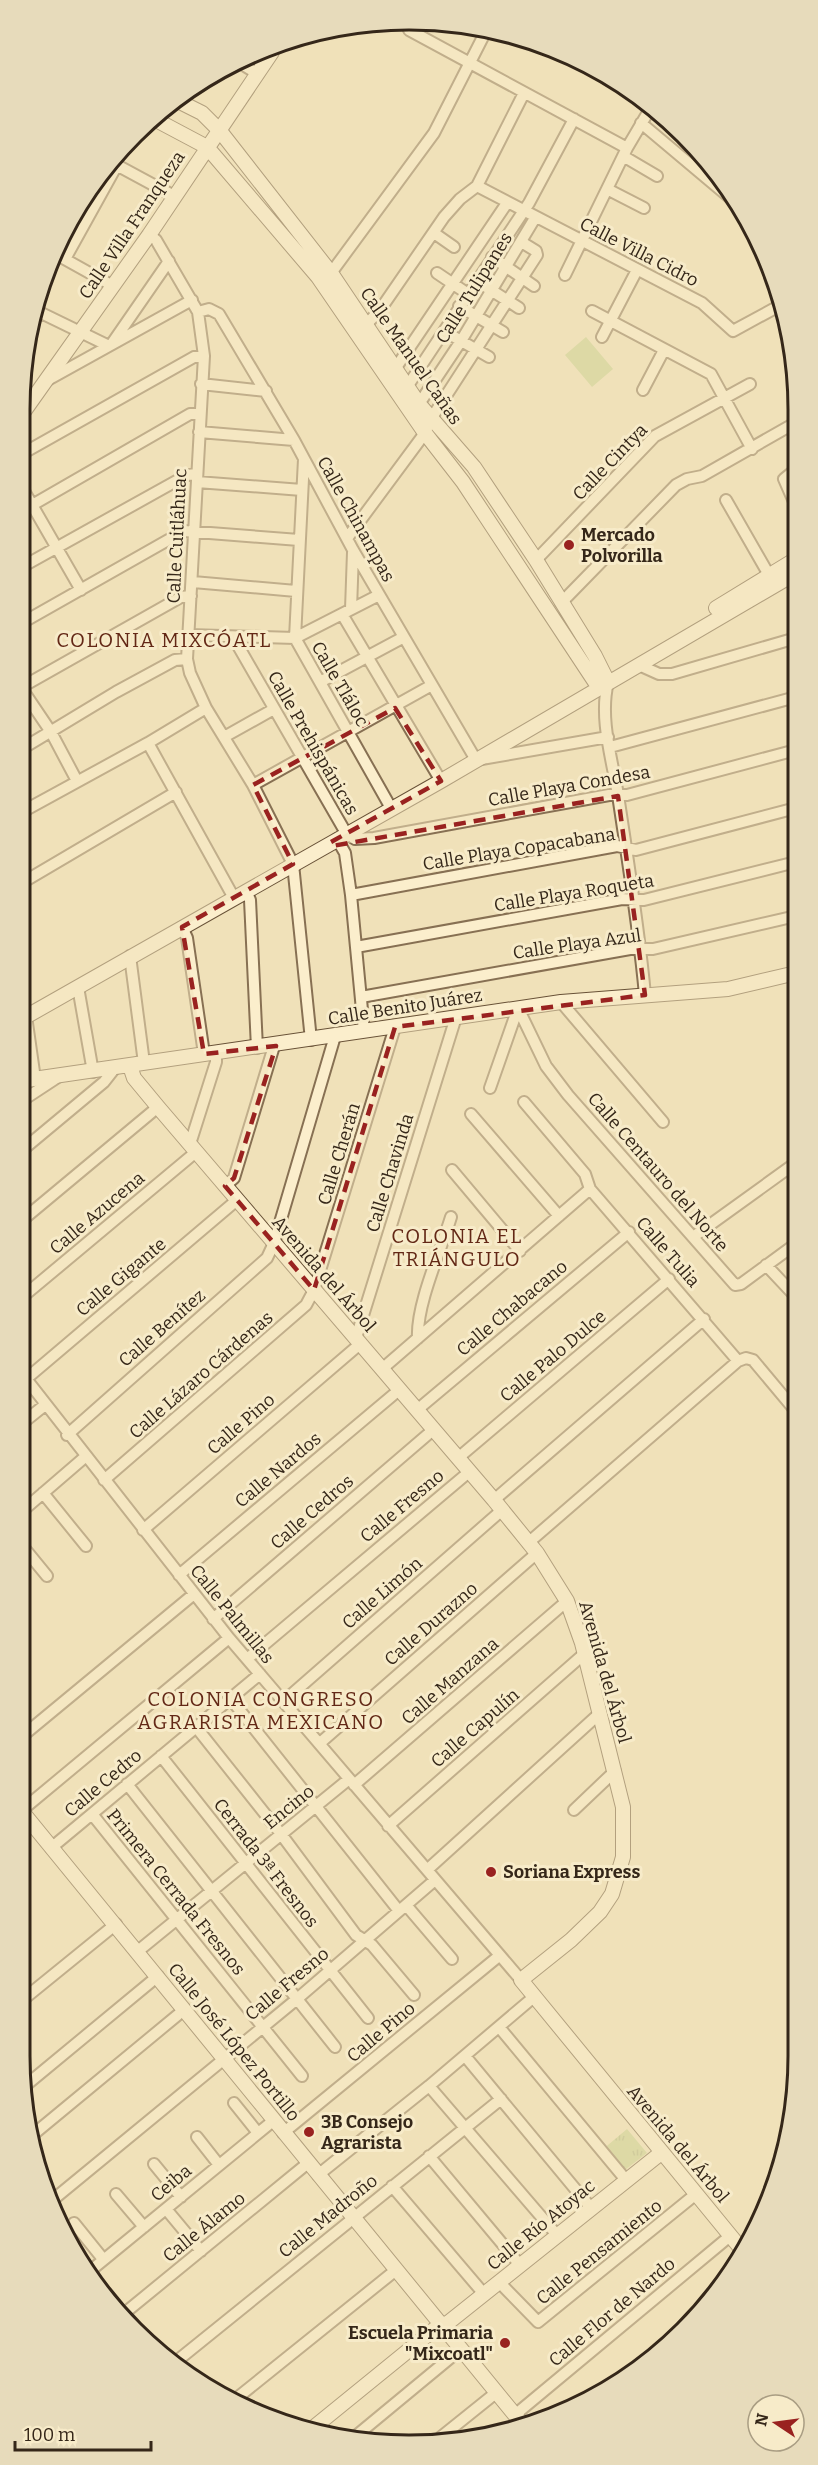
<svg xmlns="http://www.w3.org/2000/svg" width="818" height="2465" font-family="Bitter,serif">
<defs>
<pattern id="grass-tufts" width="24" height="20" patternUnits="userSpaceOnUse" patternTransform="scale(1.5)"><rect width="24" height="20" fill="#c5ce8d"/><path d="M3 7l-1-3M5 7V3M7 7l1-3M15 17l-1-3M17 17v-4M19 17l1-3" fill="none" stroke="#aab179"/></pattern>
</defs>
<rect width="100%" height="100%" fill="#f0e1b9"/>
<!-- grass -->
<path fill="url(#grass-tufts)" d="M627,2129L647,2153L621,2173L602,2150Z"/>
<!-- pitch -->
<path fill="#c5ce8d" d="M586,337L613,369L592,387L565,355Z"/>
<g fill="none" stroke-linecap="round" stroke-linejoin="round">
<defs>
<path id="street" d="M411,26L409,30L627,148
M240,63L258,74
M641,123L735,202
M623,156L657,176
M111,162L174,196
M477,186L702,303L733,331L779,306
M607,189L644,208
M434,233L454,247
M149,235L156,240L198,312L204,356L187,659L190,673L206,708L253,785L293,864L311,1040
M59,256L113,286
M492,257L534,286
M65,259L117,165
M331,273L434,133L486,31
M437,273L468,294
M565,275L627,148L650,109
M477,281L519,308
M459,306L503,332
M33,309L107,345
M592,311L711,374L752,449
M198,312L209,309L219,314L294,440L353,550L476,760L608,737
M30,328L39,312
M361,330L380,310L444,217L460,199L477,186L524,93
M444,331L489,357
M602,337L637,270
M113,342L169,261
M395,369L507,203
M46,381L192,300
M201,384L266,391
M407,387L529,203L574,119
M643,390L664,350
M419,404L461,341L535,218
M199,432L294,440
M20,455L194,357L204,356
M304,459L295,638L391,808
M795,470L784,479L795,504
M197,482L302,490
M20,484L81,590
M726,500L769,575
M20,512L190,414H200
M348,537L425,433L431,419L537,255L536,251L523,243
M536,560L655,436L750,384
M20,568L187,475L197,474
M193,582L296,591
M561,603L676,485L687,479L702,476L795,423
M351,609L353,552
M342,614L441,781
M20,624L184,531L299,540
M189,635L295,638L379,595
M233,637L346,833L355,839L374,838L609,795H627L796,750
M639,665L659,674H672L796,638
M320,682L404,637
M608,682C599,718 612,759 618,795C628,862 639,928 645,995
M20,686L51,732L77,781
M20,688L181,597L191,596
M224,737L274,709
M148,743L234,898
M610,747L796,697
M20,750L116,692L175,660L187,659
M253,785L432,685
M20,813L148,743L206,708
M337,839L345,853L351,895L364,1031
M20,884L176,792
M246,891L250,900L257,1048
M351,895L617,846L636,850L796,808
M182,927L187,938L204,1054
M356,947L622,899L644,900L796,862
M130,956L144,1063
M78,987L93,1072
M361,997L630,949H653L796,916
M561,1002L663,1122
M518,1008L546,1066L568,1095L735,1285L741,1284L797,1243
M26,1016L35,1079
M490,1088L518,1008
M20,1096L23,1100L58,1077
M524,1102L585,1174L590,1189L738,1361L746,1358L753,1360L794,1409
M471,1114L559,1216
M190,1144L216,1062V1054
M20,1152L104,1082L115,1068
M452,1170L520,1251
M225,1186L234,1178L274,1046
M20,1222L158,1107
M693,1237L797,1162
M766,1265L797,1298
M20,1299L196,1152
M356,1338L456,1017
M418,1338C416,1305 441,1250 451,1217
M382,1369L590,1189
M20,1371L229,1638L521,1980
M26,1379L237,1200
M417,1410L629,1232
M20,1425L45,1405
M67,1435L267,1258L274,1243L335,1036
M458,1458L669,1279
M104,1480L306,1305L314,1290L395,1027
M43,1493L86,1546
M494,1500L704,1319
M20,1513L85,1457
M143,1530L360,1344
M20,1543L47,1576
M528,1543L738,1361
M179,1575L399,1390
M213,1619L433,1430
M247,1659L469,1472
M230,1698L399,1911
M284,1701L501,1511
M196,1727L281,1834L356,1935L372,1945L414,1995
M20,1738L194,1594
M320,1743L537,1553
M161,1756L368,2018
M127,1784L335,2047
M354,1785L567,1601
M574,1810L615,1771
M21,1811L229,1638
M92,1814L302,2076
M388,1826L584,1654
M51,1848L260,1674
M427,1870L599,1714
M406,1905L452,1959
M138,1951L349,1779
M20,2002L116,1924
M499,2027L626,2180
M465,2056L591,2208
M25,2086L158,1976
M429,2086L557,2235
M234,2103L258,2133
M35,2133L185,2009
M283,2133L499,1956
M197,2137L219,2165
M429,2156L520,2265
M154,2164L181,2197
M318,2175L429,2086L535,1996
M392,2186L484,2294
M116,2194L144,2227
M49,2203L297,1999L435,1880
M166,2209L201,2251
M74,2223L103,2259
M90,2271L273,2121
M499,2282L538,2322L696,2194
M121,2316L308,2163
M178,2360L501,2099
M232,2402L396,2270
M516,2414L730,2236
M441,2437L497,2392
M351,2440L461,2349"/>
<path id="secondary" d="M180,102L202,113L220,131L331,273L419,404L474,467L536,560L595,656L608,682
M158,121L207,147L318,277L425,433L463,482L599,688
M20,417L149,235L272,52
M716,608L796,559
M20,1020L441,781L796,573
M130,1066L134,1078L158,1107L494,1500L537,1553L567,1601L582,1643L623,1807V1857L612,1894L600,1912L571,1940L521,1980L743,2251
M20,1081L561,1002L728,989L796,973
M20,1809L524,2426
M313,2428L436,2328L449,2322L661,2153"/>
</defs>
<!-- street casing -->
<use href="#street" stroke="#877053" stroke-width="14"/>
<!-- secondary casing -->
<use href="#secondary" stroke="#685137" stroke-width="16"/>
<!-- street -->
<use href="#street" stroke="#fbeecc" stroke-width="10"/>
<!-- secondary -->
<use href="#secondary" stroke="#fbeecc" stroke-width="14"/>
</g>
<!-- marked area -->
<path d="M0 0H818V2465H0ZM395,708L441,781L331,842L332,846L618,796L645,995L395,1027L314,1290L225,1186L234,1178L276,1046L204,1054L182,927L293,864L253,785Z" fill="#f0e1b9" fill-opacity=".55" fill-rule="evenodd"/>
<path fill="none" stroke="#992220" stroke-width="4.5" stroke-dasharray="12 8" stroke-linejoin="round" d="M395,708L441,781L331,842L332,846L618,796L645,995L395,1027L314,1290L225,1186L234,1178L276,1046L204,1054L182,927L293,864L253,785Z"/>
<!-- markers -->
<g fill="#992220" stroke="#f7ebc9" stroke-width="2">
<circle cx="569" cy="545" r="6"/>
<circle cx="491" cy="1872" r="6"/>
<circle cx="309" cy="2132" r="6"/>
<circle cx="505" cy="2343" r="6"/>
</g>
<g text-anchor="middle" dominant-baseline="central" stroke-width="6" stroke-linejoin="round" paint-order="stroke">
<!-- street labels -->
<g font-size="18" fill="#352719" stroke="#f7ebc9">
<text transform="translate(132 225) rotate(-56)">Calle Villa Franqueza</text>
<text transform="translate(639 252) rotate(27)">Calle Villa Cidro</text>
<text transform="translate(474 288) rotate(-58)">Calle Tulipanes</text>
<text transform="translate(411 356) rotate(55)">Calle Manuel Cañas</text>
<text transform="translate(610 462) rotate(-46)">Calle Cintya</text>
<text transform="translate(356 519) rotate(61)">Calle Chinampas</text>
<text transform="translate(177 536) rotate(-87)">Calle Cuitláhuac</text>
<text transform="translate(340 684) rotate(60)">Calle Tláloc</text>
<text transform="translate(313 743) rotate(60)">Calle Prehispánicas</text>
<text transform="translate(569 786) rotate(-10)">Calle Playa Condesa</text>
<text transform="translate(519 849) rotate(-9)">Calle Playa Copacabana</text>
<text transform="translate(574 893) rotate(-9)">Calle Playa Roqueta</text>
<text transform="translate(577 944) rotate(-8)">Calle Playa Azul</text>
<text transform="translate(405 1007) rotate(-9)">Calle Benito Juárez</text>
<text transform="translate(339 1154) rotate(-73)">Calle Cherán</text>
<text transform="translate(658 1172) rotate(49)">Calle Centauro del Norte</text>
<text transform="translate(390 1173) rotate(-73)">Calle Chavinda</text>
<text transform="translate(97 1213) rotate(-40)">Calle Azucena</text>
<text transform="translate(668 1252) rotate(49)">Calle Tulia</text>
<text transform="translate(324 1274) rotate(49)">Avenida del Árbol</text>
<text transform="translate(121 1277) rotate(-40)">Calle Gigante</text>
<text transform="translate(512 1308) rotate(-40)">Calle Chabacano</text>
<text transform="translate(162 1328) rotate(-41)">Calle Benítez</text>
<text transform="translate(553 1356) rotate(-40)">Calle Palo Dulce</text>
<text transform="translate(201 1375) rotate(-41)">Calle Lázaro Cárdenas</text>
<text transform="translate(241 1424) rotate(-41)">Calle Pino</text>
<text transform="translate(278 1470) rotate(-40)">Calle Nardos</text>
<text transform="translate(402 1506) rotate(-40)">Calle Fresno</text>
<text transform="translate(312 1512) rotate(-41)">Calle Cedros</text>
<text transform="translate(382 1593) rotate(-41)">Calle Limón</text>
<text transform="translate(232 1614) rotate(51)">Calle Palmillas</text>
<text transform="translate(431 1624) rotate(-41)">Calle Durazno</text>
<text transform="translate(605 1672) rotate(74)">Avenida del Árbol</text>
<text transform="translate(450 1681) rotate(-41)">Calle Manzana</text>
<text transform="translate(475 1728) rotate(-41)">Calle Capulín</text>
<text transform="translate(103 1783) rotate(-40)">Calle Cedro</text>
<text transform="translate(289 1807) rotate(-39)">Encino</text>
<text transform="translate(266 1863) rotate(52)">Cerrada 3ª Fresnos</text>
<text transform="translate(176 1892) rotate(51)">Primera Cerrada Fresnos</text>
<text transform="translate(287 1984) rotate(-40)">Calle Fresno</text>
<text transform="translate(381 2032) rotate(-40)">Calle Pino</text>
<text transform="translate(234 2042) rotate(51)">Calle José López Portillo</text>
<text transform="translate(678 2144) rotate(50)">Avenida del Árbol</text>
<text transform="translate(171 2183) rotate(-40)">Ceiba</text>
<text transform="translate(328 2216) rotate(-39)">Calle Madroño</text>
<text transform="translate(541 2225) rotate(-39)">Calle Río Atoyac</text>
<text transform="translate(204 2227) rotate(-39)">Calle Álamo</text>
<text transform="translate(599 2252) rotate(-39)">Calle Pensamiento</text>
<text transform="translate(612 2312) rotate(-40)">Calle Flor de Nardo</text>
</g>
<!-- poi labels -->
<g font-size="18" font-weight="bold" fill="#352719" stroke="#f7ebc9" text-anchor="start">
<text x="581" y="535">Mercado<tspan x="581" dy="21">Polvorilla</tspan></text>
<text x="503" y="1872">Soriana Express</text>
<text x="321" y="2122">3B Consejo<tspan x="321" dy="21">Agrarista</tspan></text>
<text x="493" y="2333" text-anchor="end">Escuela Primaria<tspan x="493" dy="21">"Mixcoatl"</tspan></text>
</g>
<!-- neighbourhood labels -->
<g font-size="20" letter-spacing="1.5" fill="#632816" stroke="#f7ebc9">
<text x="164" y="640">COLONIA MIXCÓATL</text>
<text x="457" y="1236">COLONIA EL<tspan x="457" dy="23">TRIÁNGULO</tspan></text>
<text x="261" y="1699">COLONIA CONGRESO<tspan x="261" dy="23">AGRARISTA MEXICANO</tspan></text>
</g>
</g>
<!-- crop -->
<path d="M0 0H818V2465H0ZM409 30H409A379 379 0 0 1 788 409V2056A379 379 0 0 1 409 2435H409A379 379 0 0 1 30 2056V409A379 379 0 0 1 409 30Z" fill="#e7dbbb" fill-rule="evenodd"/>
<path fill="none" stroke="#352719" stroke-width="3" d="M409 30H409A379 379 0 0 1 788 409V2056A379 379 0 0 1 409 2435H409A379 379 0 0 1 30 2056V409A379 379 0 0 1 409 30Z"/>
<!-- north arrow -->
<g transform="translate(776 2423) rotate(283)"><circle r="28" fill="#f7ebc9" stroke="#a99d83" stroke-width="1.5"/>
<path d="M0-4.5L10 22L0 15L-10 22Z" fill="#992220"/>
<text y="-9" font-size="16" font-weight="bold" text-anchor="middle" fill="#352719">N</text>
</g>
<!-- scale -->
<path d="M15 2441v9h136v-9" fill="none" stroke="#352719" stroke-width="3"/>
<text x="24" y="2441" font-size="18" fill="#352719" stroke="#f7ebc9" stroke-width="4.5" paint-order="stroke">100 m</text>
</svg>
